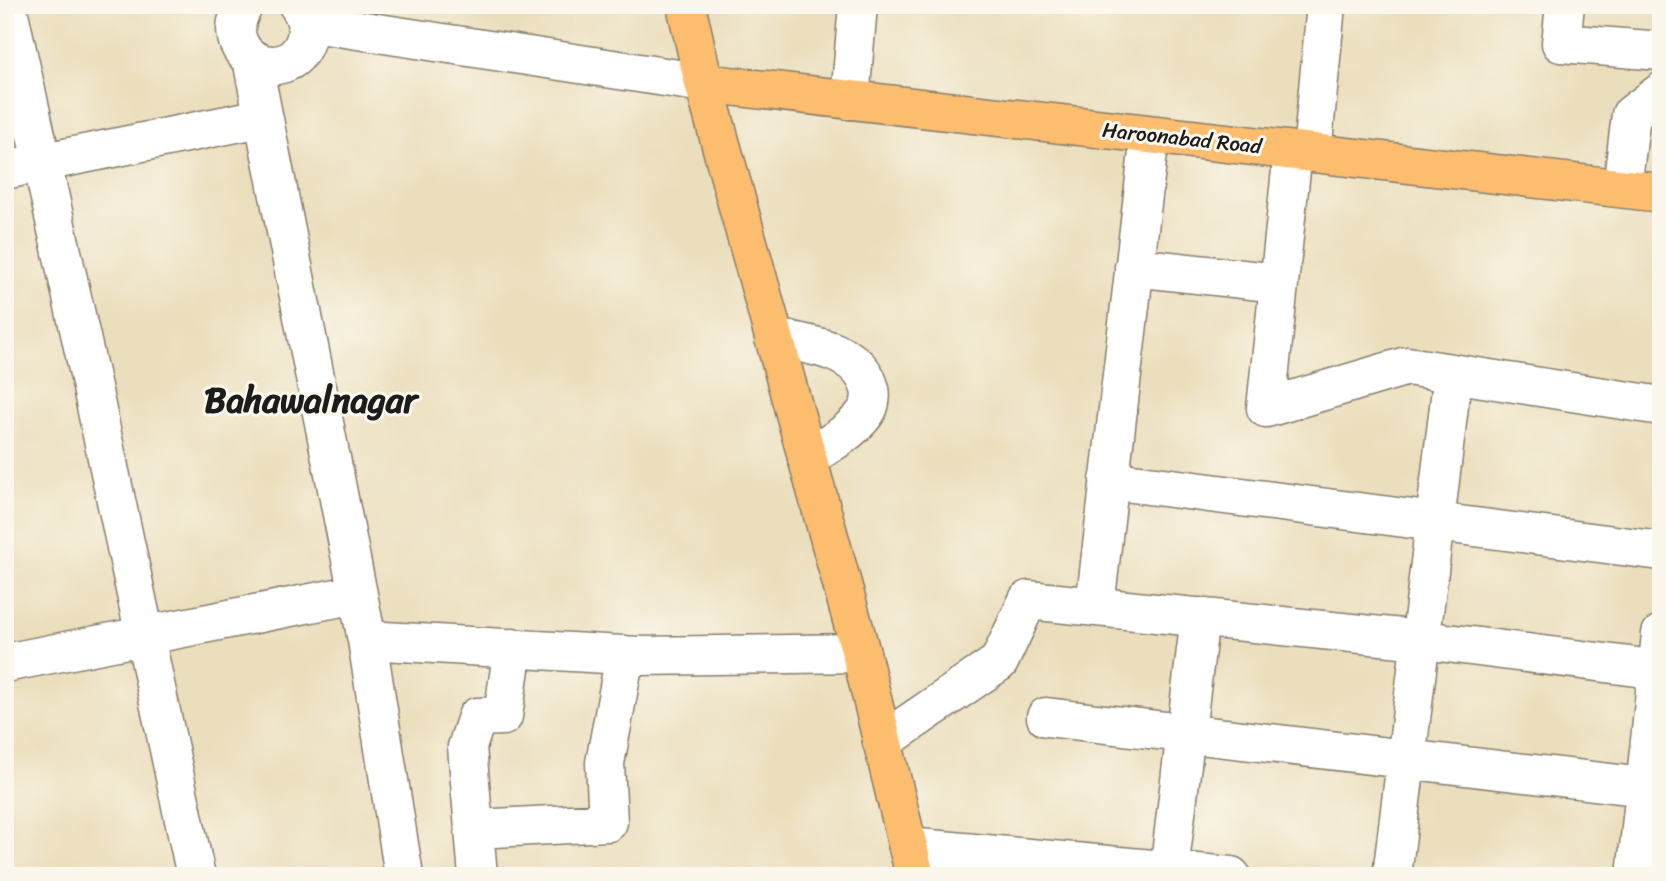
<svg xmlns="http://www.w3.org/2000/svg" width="1666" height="881" font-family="Sriracha,sans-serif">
<rect width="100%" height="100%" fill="#fbf7ec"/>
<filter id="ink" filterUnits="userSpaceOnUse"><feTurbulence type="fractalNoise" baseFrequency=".0143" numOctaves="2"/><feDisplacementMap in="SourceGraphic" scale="14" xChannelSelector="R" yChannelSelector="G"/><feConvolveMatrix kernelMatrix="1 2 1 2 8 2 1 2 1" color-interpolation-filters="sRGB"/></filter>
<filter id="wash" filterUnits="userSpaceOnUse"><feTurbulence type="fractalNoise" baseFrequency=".00686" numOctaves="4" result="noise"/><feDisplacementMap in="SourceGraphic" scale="28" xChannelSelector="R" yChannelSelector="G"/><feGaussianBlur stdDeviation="1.57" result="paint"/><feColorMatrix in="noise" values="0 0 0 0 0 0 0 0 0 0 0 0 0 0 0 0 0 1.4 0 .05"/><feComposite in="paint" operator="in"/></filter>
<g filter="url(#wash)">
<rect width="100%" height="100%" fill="#ebdebc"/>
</g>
<g filter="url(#ink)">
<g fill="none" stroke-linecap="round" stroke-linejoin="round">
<defs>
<path id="minor" d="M7,5L90,378L196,876
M244,5C212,57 287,90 305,41C309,29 306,15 298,5
M1565,5L1561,43L1661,51
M306,22L704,83
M252,59L367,640L404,876
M850,100L858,5
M1293,151L1266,408L1407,366L1661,406
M1312,153L1326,5
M5,170L261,118
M1622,188L1631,115L1661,92
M1134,267L1279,283
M774,338C807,344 858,349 869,386C872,393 871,405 866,412C852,432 828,445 807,458
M1109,480L1661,551
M1095,606L1150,135
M367,640L639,656L861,653
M5,663L357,594
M1046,717L1645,787
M882,742L999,662L1028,600L1431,641L1661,670
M476,829L608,822L605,763L625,655
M908,847L1231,876
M1169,871L1200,617
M478,876L467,747L477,717L503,716L513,648
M1392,876L1453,373
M1636,876L1661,634"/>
<path id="major" d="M686,5L704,83L861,653L915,876
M704,83L1661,193"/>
</defs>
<!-- minor casing -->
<use href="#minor" stroke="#847d6c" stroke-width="41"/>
<!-- major casing -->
<use href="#major" stroke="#847d6c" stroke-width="41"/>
<!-- minor -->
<use href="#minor" stroke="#fff" stroke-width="38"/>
<!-- major -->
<use href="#major" stroke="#fcbd6e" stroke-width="38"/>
</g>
</g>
<g text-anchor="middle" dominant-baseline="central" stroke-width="6" stroke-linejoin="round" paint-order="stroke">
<!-- street labels -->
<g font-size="21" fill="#1c1c1c" stroke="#fbf7ec">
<text transform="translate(1182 138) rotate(6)">Haroonabad Road</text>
</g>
<!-- town labels -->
<g font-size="35" font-weight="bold" fill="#1c1c1c" stroke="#fbf7ec">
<text x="311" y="400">Bahawalnagar</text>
</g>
</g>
<!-- margin -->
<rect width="1666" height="881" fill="none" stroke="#fbf7ec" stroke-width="28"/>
</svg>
